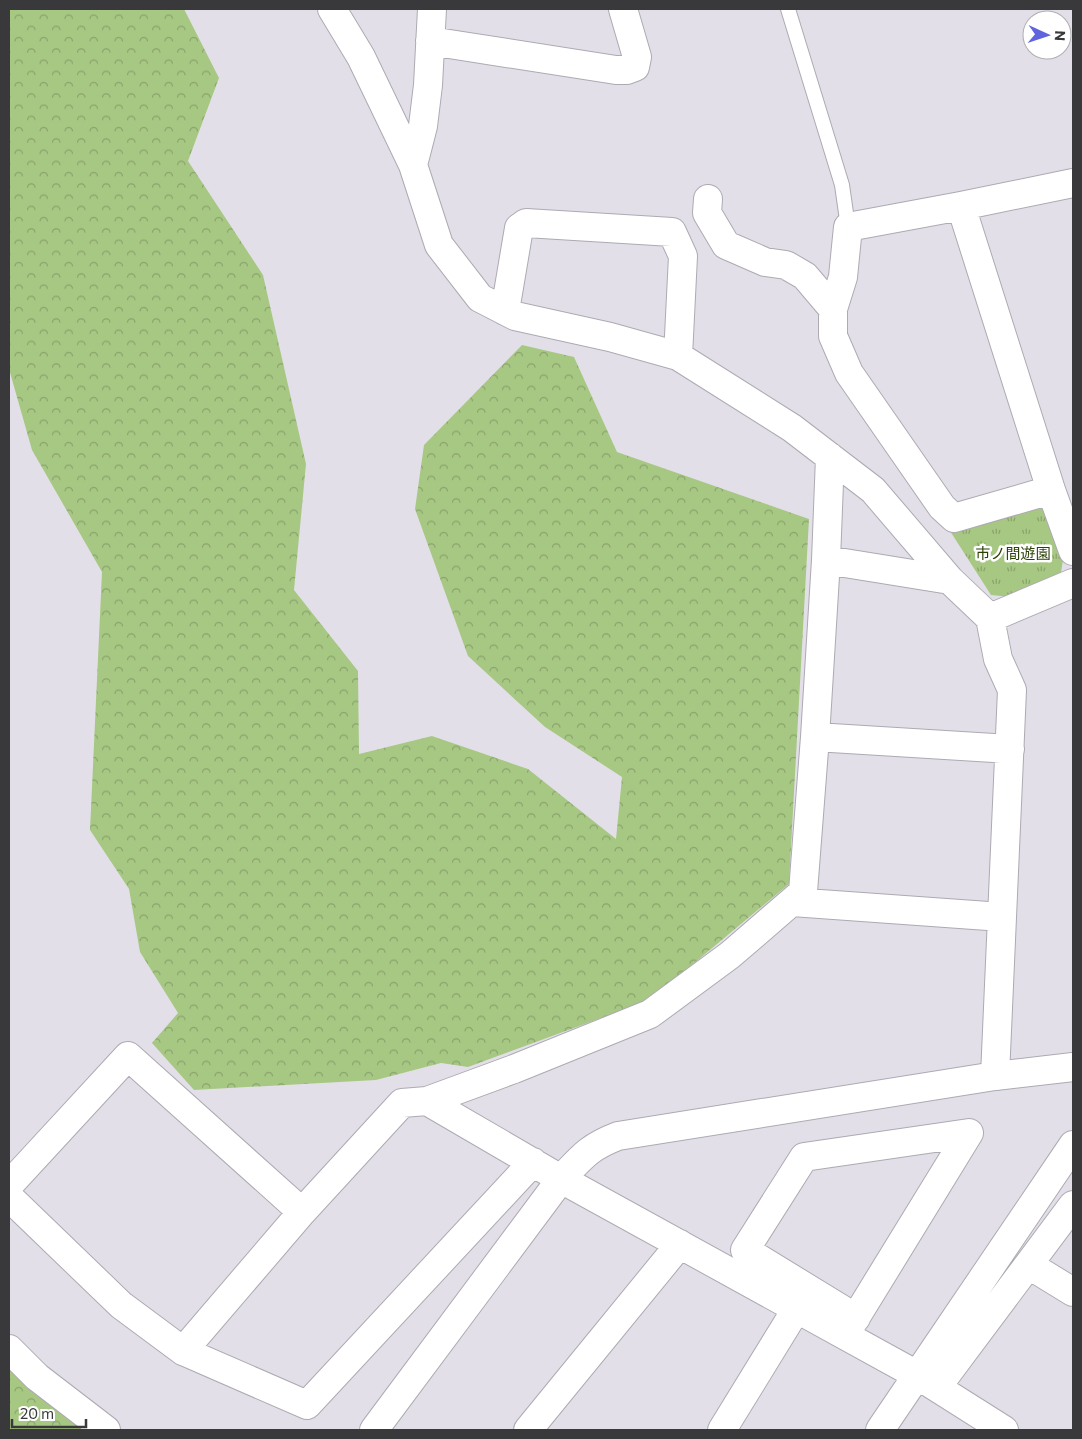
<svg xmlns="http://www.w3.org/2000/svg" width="1082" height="1439" font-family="Commissioner,'Noto Sans JP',sans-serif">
<defs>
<pattern id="forest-crowns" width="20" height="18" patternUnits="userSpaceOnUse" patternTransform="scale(1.25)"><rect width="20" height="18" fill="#a7c883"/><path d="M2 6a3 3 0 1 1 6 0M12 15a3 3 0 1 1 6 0" fill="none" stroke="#89a36c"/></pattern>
<pattern id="park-tufts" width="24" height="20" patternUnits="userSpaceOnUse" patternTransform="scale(1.25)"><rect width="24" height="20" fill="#a7c883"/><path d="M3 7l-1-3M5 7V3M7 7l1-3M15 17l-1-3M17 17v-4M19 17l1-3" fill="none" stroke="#89a36c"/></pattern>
</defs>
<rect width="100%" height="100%" fill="#e3dfe8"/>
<!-- forest -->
<path fill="url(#forest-crowns)" d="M9,9H184L219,78L188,161L263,275L306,464L294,590L358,671L359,754L432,736L528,769L616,839L622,777L545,727L468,656L415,509L424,445L522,345L574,357L617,452L809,519L789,884L650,1000L468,1067L441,1063L376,1080L194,1090L152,1043L178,1013L140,952L129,889L90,830L102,572L32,450L9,369Z
M9,1366L88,1430H9Z"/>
<!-- park -->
<path fill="url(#park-tufts)" d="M1034,504L1045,509L1063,560L1060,579L1012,597L991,595L950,531Z"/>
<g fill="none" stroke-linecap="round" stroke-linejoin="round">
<defs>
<path id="service" d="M788,9L842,185L848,227"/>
<path id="minor" d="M332,9L361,57L413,165L439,245L480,298L515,316L610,337L678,356L792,428L873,490L950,580L990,618L998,659L1012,690L995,1076
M430,41L616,70H627L635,67L637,57L623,9
M413,165L423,126L428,85L432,9
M1073,183L961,206L848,227L843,277L833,309V336L849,373L942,507L954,518L1051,490L1073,551
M708,199L707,213L726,245L765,262L786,265L805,276L833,309
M961,206L1051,490
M505,311L519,228L526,223L672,232L683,256L678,356
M826,560L830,457
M990,618L1073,583
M815,737L1010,749
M792,902L1002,917
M427,1101L561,1179L917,1375L1004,1430
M9,1185L128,1056L302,1212
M9,1197L121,1305L183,1351L307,1405L533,1162
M1029,1265L1073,1292
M845,1335L969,1133L804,1157L745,1250L856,1318
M183,1351L302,1212L402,1103L427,1101L514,1069L650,1014L730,955L803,892L815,737L826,560L950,580
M937,1387L1073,1205
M528,1430L680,1244
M722,1430L797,1308
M880,1430L1073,1145"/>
<path id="tertiary" d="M9,1349L37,1377L106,1430
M374,1430L561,1179C582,1157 589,1147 618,1136L995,1076L1073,1067"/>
</defs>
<!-- service casing -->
<use href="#service" stroke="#adaab2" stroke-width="16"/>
<!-- minor casing -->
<use href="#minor" stroke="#adaab2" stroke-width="30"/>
<!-- tertiary casing -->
<use href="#tertiary" stroke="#adaab2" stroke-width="30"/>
<!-- service -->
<use href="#service" stroke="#fff" stroke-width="14"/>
<!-- minor -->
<use href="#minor" stroke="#fff" stroke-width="28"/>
<!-- tertiary -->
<use href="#tertiary" stroke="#fff" stroke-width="28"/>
</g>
<g text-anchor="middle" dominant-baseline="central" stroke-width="5" stroke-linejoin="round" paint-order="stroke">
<!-- park labels -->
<g font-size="15" fill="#2b4107" stroke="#fff">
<text x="1013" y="553">市ノ間遊園</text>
</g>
</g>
<!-- border -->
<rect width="1082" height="1439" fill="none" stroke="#39383b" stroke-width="20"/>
<!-- north arrow -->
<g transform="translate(1047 35) rotate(93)"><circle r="24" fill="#ffffff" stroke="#b0afb1"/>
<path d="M0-4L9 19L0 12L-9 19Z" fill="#6064dd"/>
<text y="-8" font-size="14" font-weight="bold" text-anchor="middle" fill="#39383b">N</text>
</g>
<!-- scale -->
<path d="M12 1419v8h74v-8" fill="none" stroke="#39383b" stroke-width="2.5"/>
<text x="20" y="1419" font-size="15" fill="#39383b" stroke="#ffffff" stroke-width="4" paint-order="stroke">20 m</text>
</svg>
